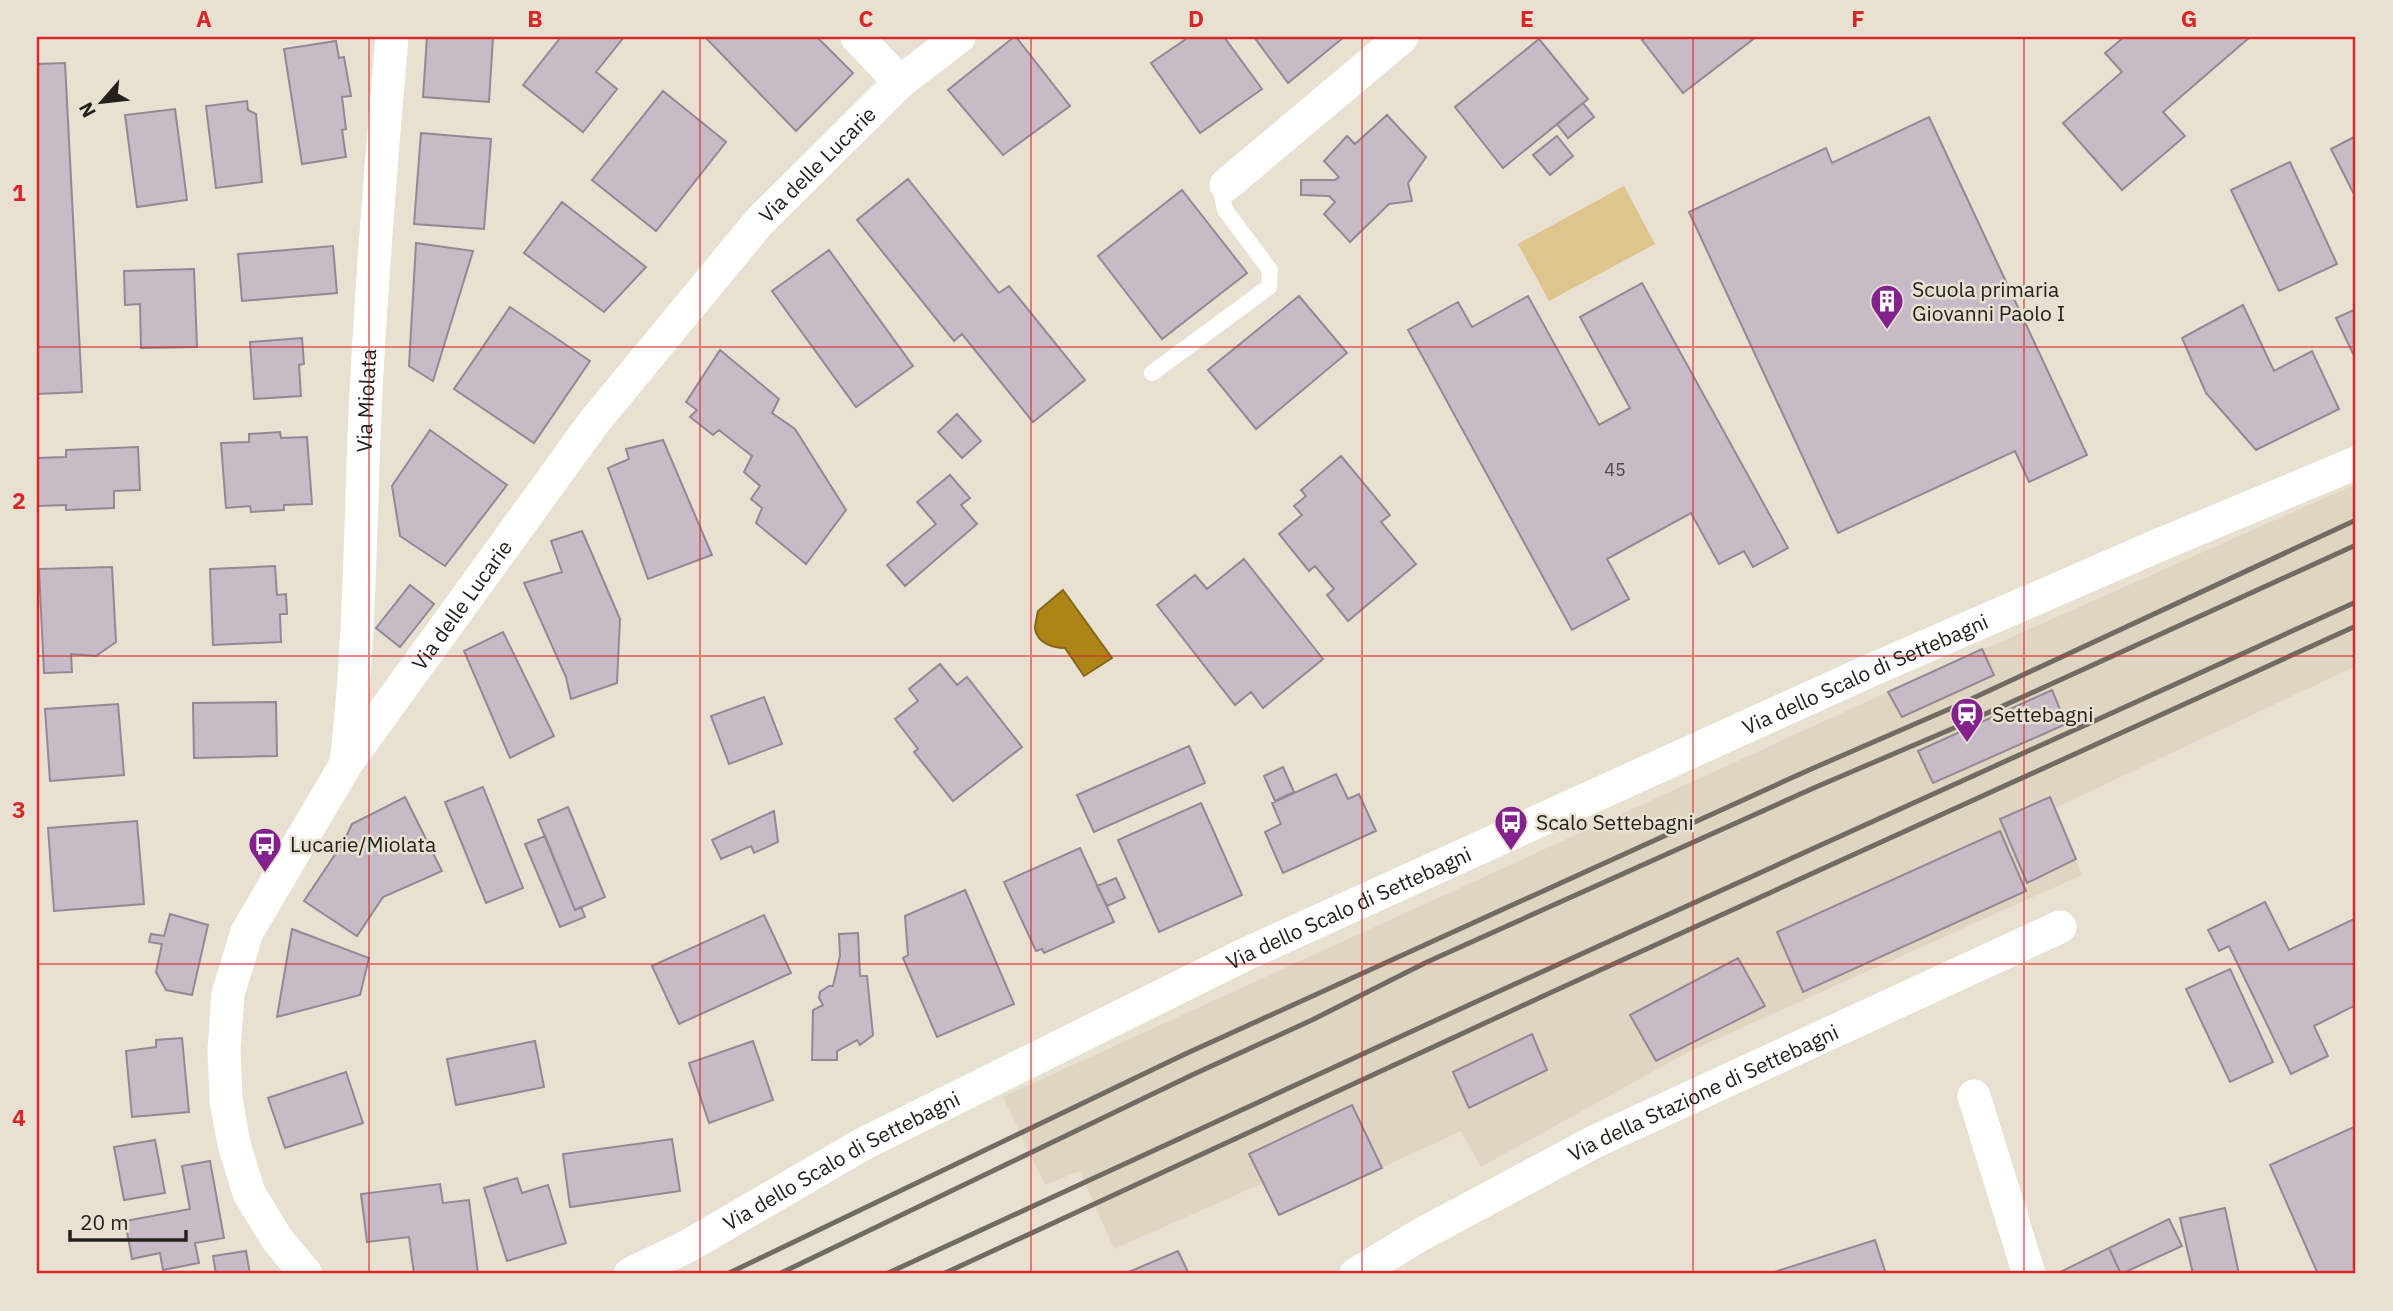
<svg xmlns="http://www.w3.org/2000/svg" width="2393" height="1311" font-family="'IBM Plex Sans',sans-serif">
<rect width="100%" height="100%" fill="#e8e1d1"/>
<!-- built -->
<path fill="#e0d5c0" d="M2356,484V666L2055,808L2082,875L1690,1051L1481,1167L1461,1131L1279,1215L1263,1183L1114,1249L1080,1171L1045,1185L1003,1097L1888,692Z"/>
<!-- green -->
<path fill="#dec48d" d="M1624,186L1655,244L1549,301L1518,244Z"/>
<!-- water -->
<path fill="#ad8418" stroke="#846619" stroke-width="2" d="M1063,590L1112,658L1084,676L1065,648C1054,648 1038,644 1035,629C1035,625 1037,616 1038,611Z"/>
<!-- building -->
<path fill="#c7bbc8" stroke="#938894" stroke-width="2" d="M427,37H493L489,102L423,97Z
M561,37H624L596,72L617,89L583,132L523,85Z
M705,37H817L853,73L796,131Z
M1014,37H1016L1070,106L1003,155L948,90Z
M1189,37H1224L1262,89L1200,133L1151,63Z
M1254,37H1344L1288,83Z
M1646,37H1756L1683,93L1642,40Z
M2124,37H2250L2163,112L2185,136L2122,190L2063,123L2122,72L2105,53Z
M1539,39L1588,99L1503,168L1455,107Z
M336,41L339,58L344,57L351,96L342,97L346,129L342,130L346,157L302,164L284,49Z
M65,63L82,392L37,394V64Z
M663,91L726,142L656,231L592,180Z
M247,101L248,110L256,114L262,182L216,188L206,106Z
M1583,103L1594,117L1568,138L1557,124Z
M175,109L187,200L137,207L125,115Z
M1387,115L1426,157L1408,183L1412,201L1389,204L1350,242L1324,214L1335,202L1329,196L1301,195V180H1335L1339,177L1324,161L1347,136L1355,144Z
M1929,117L2087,455L2029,482L2015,451L1838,533L1689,212L1826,148L1832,163Z
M421,133L491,139L484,229L414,224Z
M1557,136L1573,156L1550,175L1533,155Z
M2356,136V198L2331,149Z
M2290,162L2337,264L2279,291L2231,190Z
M908,179L999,293L1009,286L1085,380L1033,422L962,334L954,341L857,220Z
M1182,190L1247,273L1162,339L1098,256Z
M562,202L646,267L604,312L524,253Z
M416,243L473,251L433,381L409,366Z
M333,246L337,293L242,301L238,254Z
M829,250L913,366L856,407L772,291Z
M194,269L197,347L141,348L140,304L125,305L124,271Z
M1642,283L1788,548L1753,567L1744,551L1719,564L1691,513L1607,559L1629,599L1572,630L1408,330L1458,302L1472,327L1528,296L1599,425L1630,408L1580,317Z
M1299,296L1347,353L1256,429L1208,370Z
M2243,305L2274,371L2312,351L2339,409L2256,450L2206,393L2182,338Z
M510,307L590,361L534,443L454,389Z
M2356,309V360L2336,318Z
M302,338L304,364L299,365L301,396L254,399L250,342Z
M720,350L779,399L772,413L795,429L846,510L806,564L756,523L762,508L751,499L760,486L744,472L752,456L719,430L713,435L690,417L697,410L686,402Z
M957,414L981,441L962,458L938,432Z
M430,430L507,485L445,566L400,536L392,486Z
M280,432L281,438L307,437L312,504L284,505V510L251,512L250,506L226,508L221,443L249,442V434Z
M663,440L712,555L648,579L608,468L629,459L626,449Z
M138,447L140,490L114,491V508L66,510V505L37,506V458L66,457V450Z
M1341,456L1390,515L1381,522L1416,564L1348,621L1327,595L1334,589L1315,566L1309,571L1279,534L1302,515L1294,506L1306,496L1301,490Z
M950,475L970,498L961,505L977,524L905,586L887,565L936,524L917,502Z
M582,531L620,619L617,683L571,699L566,677L524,583L562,572L551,541Z
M1244,559L1323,659L1263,708L1251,692L1235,705L1157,605L1195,575L1207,589Z
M275,566L277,595L286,594L287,614H280L281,642L213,645L210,569Z
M112,567L116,642L96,656L71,654L72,672L44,673L39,569Z
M410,585L434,604L400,647L376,628Z
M503,632L554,736L510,758L464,651Z
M1982,649L1994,675L1902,717L1888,692Z
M940,664L957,685L967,677L1022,747L953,801L914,752L918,749L895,719L918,701L909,689Z
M2052,690L2066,724L1933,783L1918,751Z
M764,697L782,744L729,764L711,716Z
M276,702L277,756L194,758L193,703Z
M118,704L124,775L50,781L45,709Z
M1189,746L1205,783L1094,832L1077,795Z
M1283,767L1294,792L1275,801L1264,776Z
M1336,774L1348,799L1359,794L1376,831L1283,873L1265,832L1281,824L1272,803Z
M483,787L523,888L486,903L445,802Z
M405,797L442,871L383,897L357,936L304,901L344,841L352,824Z
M2050,797L2076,859L2027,883L2000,819Z
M1201,803L1242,895L1159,932L1118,840Z
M568,807L605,897L575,910L538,820Z
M774,811L778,842L754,853L751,846L721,859L712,840Z
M137,821L144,904L54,911L48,828Z
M2000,831L2026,891L1803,992L1777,932Z
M545,836L575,910L581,907L585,917L560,927L525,844Z
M1080,848L1114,922L1044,953L1042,949L1036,951L1004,882Z
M1116,878L1125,898L1107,906L1097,886Z
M965,890L1014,1004L937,1037L903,958L908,955L905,916Z
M2265,902L2289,950L2356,918V1005L2314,1026L2328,1056L2291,1074L2229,946L2219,951L2208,930Z
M170,914L208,925L192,995L166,990L156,972L162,944L149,942L151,934L164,936Z
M764,915L791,973L679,1024L652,966Z
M292,929L369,958L360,995L277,1017Z
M858,933L860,976H867L873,1035L860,1045L857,1040L837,1051V1060H812L813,1010L823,1005L819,998L820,992L829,986H833L840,956L839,934Z
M1738,958L1765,1006L1656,1061L1630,1015Z
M2230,969L2273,1062L2230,1082L2186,989Z
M1532,1034L1547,1070L1469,1108L1453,1072Z
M182,1038L189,1112L132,1117L126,1051L156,1047V1040Z
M535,1041L544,1087L456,1105L447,1059Z
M753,1041L773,1100L709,1123L689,1063Z
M346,1072L363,1123L285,1148L268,1098Z
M1352,1105L1382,1168L1279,1215L1249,1154Z
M2356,1126V1273L2318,1274L2270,1165Z
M672,1139L680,1191L570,1207L563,1154Z
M155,1140L165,1193L124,1200L114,1147Z
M210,1161L224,1238L195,1243L199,1263L163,1270L160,1253L132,1259L125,1221L190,1209L182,1166Z
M517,1178L522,1193L548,1185L566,1243L507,1261L484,1188Z
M440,1184L443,1203L469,1200L478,1274H414L409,1237L367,1242L361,1194Z
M2225,1208L2239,1274H2193L2180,1218Z
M2169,1219L2182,1246L2121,1274L2109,1248Z
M1875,1240L1886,1274H1768Z
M2109,1248L2121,1274H2056Z
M246,1251L250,1274H216L213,1256Z
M1178,1251L1189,1274H1124Z"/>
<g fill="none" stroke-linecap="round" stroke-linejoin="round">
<!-- service -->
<path stroke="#fff" stroke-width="16" d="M1152,373L1269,287L1270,270L1225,210L1222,195L1226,185"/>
<!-- minor -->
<g stroke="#fff" stroke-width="33">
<path d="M857,37L900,82"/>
<path d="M1226,185L1402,37"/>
<path id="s1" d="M346,762C360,646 360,529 365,412C371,287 381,162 392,37"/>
<path d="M1974,1096L2029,1274"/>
<path id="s2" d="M306,1274L277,1239L249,1193L234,1144L226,1099L224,1050L228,994L247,932L346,764L594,422L759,222L900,82L959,37"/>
<path id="s3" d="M630,1274L688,1246L863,1144L1248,953L1869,671L2159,545L2356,463"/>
<path id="s4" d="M1356,1274L1420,1235L1594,1142L2060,927"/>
</g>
<!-- rail -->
<path stroke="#706c63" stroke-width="5" d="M727,1274L1183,1055L1809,770L1954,707L2356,520
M779,1274L1192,1075L1312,1020L1427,962L1816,787L1961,725L2356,545
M886,1274L1482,999L2356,602
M943,1274L1552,992L2356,626"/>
</g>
<!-- grid -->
<path fill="none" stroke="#d62828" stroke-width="2" stroke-opacity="0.55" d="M369,37V1274M700,37V1274M1031,37V1274M1362,37V1274M1693,37V1274M2024,37V1274M37,347H2356M37,656H2356M37,964H2356"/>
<!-- icons -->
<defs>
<symbol id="building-pin" viewBox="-11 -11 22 30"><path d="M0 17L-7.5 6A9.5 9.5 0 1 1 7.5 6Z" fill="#83228c" stroke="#e8e1d1"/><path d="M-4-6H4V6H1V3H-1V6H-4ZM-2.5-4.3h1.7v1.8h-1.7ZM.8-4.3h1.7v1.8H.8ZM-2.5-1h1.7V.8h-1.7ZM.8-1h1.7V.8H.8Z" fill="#fff"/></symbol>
<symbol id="station-pin" viewBox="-11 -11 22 30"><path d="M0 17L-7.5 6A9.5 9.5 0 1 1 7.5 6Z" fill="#83228c" stroke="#e8e1d1"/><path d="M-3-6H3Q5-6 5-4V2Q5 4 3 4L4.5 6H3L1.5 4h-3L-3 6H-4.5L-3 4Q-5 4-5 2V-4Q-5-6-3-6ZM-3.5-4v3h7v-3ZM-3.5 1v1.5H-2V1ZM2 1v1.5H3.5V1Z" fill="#fff"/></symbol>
<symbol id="bus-pin" viewBox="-11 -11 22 30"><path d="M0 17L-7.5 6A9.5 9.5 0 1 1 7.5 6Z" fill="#83228c" stroke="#e8e1d1"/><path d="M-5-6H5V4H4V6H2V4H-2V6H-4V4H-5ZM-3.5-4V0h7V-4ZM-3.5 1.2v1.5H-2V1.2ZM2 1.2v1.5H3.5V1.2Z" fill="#fff"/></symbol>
</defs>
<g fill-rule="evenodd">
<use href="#building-pin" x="1868" y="282" width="38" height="52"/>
<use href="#station-pin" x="1948" y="695" width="38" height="52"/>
<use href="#bus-pin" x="1492" y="803" width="38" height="52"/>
<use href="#bus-pin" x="246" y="825" width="38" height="52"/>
</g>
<g text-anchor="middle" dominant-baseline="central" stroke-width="5" stroke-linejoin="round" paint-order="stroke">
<!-- number labels -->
<g font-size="18" fill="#4d4847">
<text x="1615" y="469">45</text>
</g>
<!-- street labels -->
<g font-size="21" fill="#24211c" stroke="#e8e1d1">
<text stroke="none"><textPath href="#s2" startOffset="1325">Via delle Lucarie</textPath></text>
<text stroke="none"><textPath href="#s1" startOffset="362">Via Miolata</textPath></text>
<text stroke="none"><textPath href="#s2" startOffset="758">Via delle Lucarie</textPath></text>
<text stroke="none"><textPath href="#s3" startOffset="1374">Via dello Scalo di Settebagni</textPath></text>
<text stroke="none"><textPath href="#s3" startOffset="807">Via dello Scalo di Settebagni</textPath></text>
<text stroke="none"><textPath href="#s4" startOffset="392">Via della Stazione di Settebagni</textPath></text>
<text stroke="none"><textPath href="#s3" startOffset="240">Via dello Scalo di Settebagni</textPath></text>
</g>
<!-- poi labels -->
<g font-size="21" fill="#24211c" stroke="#e8e1d1" text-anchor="start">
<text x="1912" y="289">Scuola primaria<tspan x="1912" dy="24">Giovanni Paolo I</tspan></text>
<text x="1992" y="714">Settebagni</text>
<text x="1536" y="822">Scalo Settebagni</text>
<text x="290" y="844">Lucarie/Miolata</text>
</g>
</g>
<!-- border -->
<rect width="2393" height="1311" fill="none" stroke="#e8e1d1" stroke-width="77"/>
<!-- north arrow -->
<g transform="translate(102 102) rotate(242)" stroke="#e8e1d1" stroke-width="5" paint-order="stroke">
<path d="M0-5L12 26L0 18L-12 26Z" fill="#24211c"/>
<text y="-10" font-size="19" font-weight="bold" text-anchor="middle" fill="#24211c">N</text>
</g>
<!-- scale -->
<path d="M70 1230v10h116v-10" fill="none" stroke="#24211c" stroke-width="3.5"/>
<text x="80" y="1230" font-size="21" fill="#24211c" stroke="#e8e1d1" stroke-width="5" paint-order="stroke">20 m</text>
<rect x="38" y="38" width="2316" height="1234" fill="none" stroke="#d62828" stroke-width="2.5"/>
<g font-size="23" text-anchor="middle" font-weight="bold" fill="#d62828">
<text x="204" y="27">A</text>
<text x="535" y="27">B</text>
<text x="866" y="27">C</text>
<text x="1196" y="27">D</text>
<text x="1527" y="27">E</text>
<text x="1858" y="27">F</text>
<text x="2189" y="27">G</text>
<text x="19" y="201">1</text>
<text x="19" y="509">2</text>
<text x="19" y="818">3</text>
<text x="19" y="1126">4</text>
</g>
</svg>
